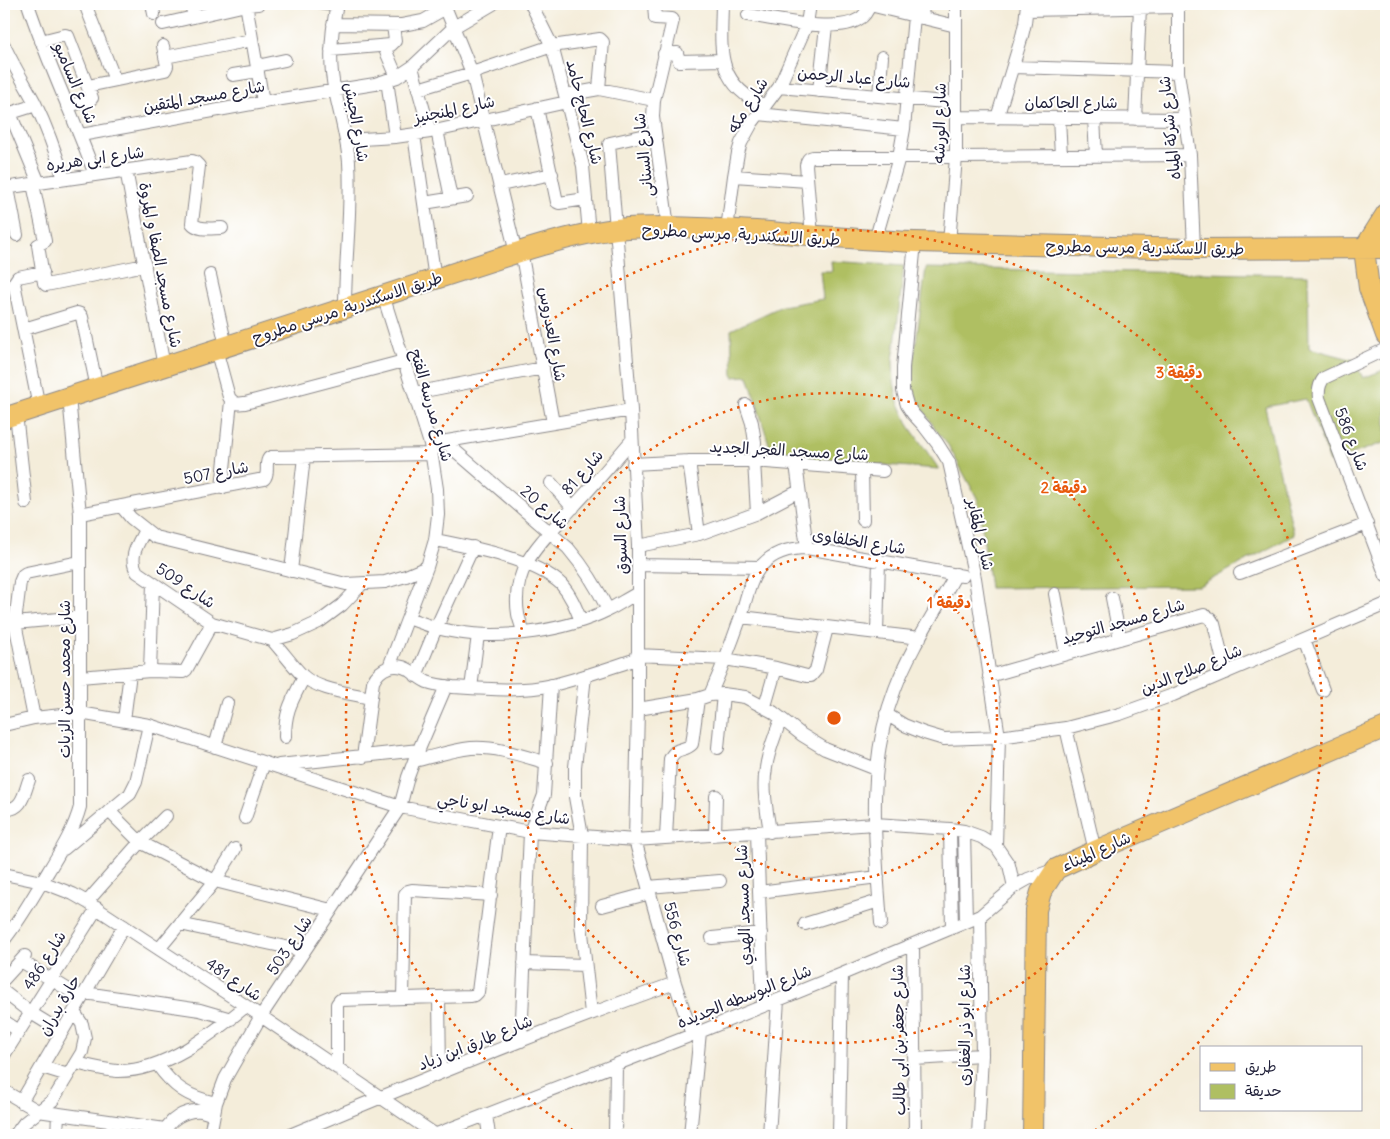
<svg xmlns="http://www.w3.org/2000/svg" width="1390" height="1139" font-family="Delius,'Playpen Sans Arabic',sans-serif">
<rect width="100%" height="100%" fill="#fff"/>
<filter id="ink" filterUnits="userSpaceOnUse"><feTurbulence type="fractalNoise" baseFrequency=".02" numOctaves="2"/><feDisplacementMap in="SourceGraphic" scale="10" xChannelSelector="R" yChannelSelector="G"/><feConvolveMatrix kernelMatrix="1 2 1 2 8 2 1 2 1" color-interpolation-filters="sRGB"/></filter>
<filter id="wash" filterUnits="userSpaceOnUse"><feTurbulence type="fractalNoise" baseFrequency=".0096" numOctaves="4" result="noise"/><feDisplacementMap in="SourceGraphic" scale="20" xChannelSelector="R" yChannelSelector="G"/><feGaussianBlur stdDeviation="1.12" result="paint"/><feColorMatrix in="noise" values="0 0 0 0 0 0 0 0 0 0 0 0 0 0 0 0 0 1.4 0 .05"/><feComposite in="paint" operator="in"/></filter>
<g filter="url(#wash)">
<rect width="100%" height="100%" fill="#f4edda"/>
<!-- green -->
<path fill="#afbf62" stroke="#68704e" d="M831,261L904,266L893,361L894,381L897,399L909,426L939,469L773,457L748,376L733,377L731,330L782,306L823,299L820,271H832Z
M926,268L1308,275L1309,348L1354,360L1363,378L1386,369V442L1330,462L1306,399L1265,407L1294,535L1199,586L990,588L980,512L977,498L948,445L938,433L917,400L913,386V364Z"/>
</g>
<g filter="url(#ink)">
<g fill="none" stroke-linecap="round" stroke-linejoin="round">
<defs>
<path id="minor" d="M28,4C47,62 74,117 95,175
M85,4L115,80
M152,4L154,14
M191,4L194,17
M246,4L263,102
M324,4L336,5
M337,4C331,33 328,62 335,91C340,115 347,138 349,162C352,210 345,259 345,307
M444,4L472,73L516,253
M531,4L552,46L565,95L583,166L589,233
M654,4L655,18L672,19L673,20L654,100L653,117L668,227
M722,4C721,50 715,84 765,106
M1178,4V72L1190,155L1194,249
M870,5L956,26
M1027,10L1178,7
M748,15C775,19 837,34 859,19C865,16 868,10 870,4
M922,18L923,4
M163,24L246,5L258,4
M333,24L402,25L423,21L446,8
M41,41L65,35L68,36L92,98L89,101L67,106
M4,45C13,65 25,84 35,103C47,128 56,153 64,179
M384,47L397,77
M331,50L391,45L395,41L393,25
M664,54L677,53L679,61L722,60
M165,57L252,40
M257,66L285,60
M412,67L430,132
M1013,67L1178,72
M233,75L258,71
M387,80L395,137
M88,86L165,70L167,66L163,46
M779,87L956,103
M418,89L472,73L552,46L600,39L603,42L599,89
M819,91L826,26
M565,95L599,89L654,100
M879,96L882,57
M537,108L557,202L559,203L586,199
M10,113L39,183
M759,114L904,129
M4,115L36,105
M956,117L1185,119
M997,118L1022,36L1025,23L1027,4
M1059,118L1061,156
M1094,118L1096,156
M1135,119L1140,7
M437,130L451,198
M655,133L610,143L609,144L631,410L638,546V709L635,840L675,983L692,1035
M81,135L263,102L375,84L397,77L412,67L454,27L493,4
M414,135L435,279
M346,140L395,137L430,132L567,102
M126,170L164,366
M734,176L807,181
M33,184L45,241L38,245L44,283L46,285L145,265
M500,185L552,174
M4,188L192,161L195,162L199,166L192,223C198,231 212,228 222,228
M8,188L17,235
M424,203L467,196
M727,229L734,176L738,153L741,143L752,123L779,87L807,24L810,4
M812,236L806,165C807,160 808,158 813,157H956L1190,155
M875,241L899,157L904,129L914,16
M915,242L903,368V391L907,405L913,414L924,426L937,443L949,462L975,578L999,737L996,846
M949,243L956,157V4
M521,251L553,423
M210,275L226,346
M383,295L430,444L437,489L438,515L435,540L427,567L389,667
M24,329L77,313L80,314L82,317L97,388
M216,349L229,397C233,404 238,404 245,403L404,361
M1386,349L1324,378C1319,384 1318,390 1319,398L1386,576
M414,393L543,368
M746,405L752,423L755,442L754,461L757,513
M39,407L14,283L18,277L43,272
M16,414L26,503
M441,442L631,410
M445,442L568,548C585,568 597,587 608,610
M689,461L699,534
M633,464L689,461H754L883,471
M796,464L807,548
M862,469L863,520
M551,483L573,508
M222,488L231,401
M121,506L131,518L155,537L346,584L385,582L406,576L427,567
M80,514L264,479C270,473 264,464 269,458L271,457L432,454
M145,530C138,544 128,557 137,572L212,623L272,640L293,634L319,622L342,605L362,584
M435,540C470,547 535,559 561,584C571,595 576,608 581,621
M638,546L699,534L757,513L799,491
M638,565L760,567
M291,571L304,457
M1240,573L1367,524
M1055,594L1066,654
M1112,598L1120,639
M741,617L920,638
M408,618C424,624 440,630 457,632C502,640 566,631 608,610C618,605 628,598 638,593
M15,623L80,617
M523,632C522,626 519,620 518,614C510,565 545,539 574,506C594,485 613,462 632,440
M877,633L879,560
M1304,639L1323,690
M272,640C283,652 292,665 303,676C318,690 350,693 370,698
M637,655L725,659L776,668L807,676H811L816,670L827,628
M150,671L153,583
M416,676L436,628L473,547
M585,676L575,767V797L582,836L581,924L591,1013
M989,676L1204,615L1210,618L1214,624L1226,673
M80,677L150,671L183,672L186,670L212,623
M471,688L478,635
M710,695C721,670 731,645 740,619C746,602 749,579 762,565C774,552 790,548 807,548L963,576
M765,706L776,668
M638,709L698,699L710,695L723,694L745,697L773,712L802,735L825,749L876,769
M886,714L904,725L924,733L944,739L999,737L1066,728L1120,714L1173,695L1386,604
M34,718L15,623L20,582L23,575L26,573L79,562
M124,720L130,673
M4,725L34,718L80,713L149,725L400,807L530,832L635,840L875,824L950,829L964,831L981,837L996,846L1009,865L1014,887
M1066,728L1095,851
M285,737C285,710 292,701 304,677
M215,747L227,703
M718,748L723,694
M363,757L373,682C380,667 396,661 411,671C416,675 421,679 427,682C435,685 444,686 453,687C484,689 523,692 553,685C581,678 609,668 637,659
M414,761C432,757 452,750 471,748C496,746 523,756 547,763
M279,765L419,750
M4,809C22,811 24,794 29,780
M109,811L140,842L215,881L331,910
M245,818L264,763
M950,829L952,928
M964,831L966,922
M770,832C767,811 762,789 766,768C768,751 776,734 781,718
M757,833L763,1006
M715,835L716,796
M666,838L670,759C676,746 684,752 692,744L698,699
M64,849L125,798L130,794L136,782L149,725
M4,874L42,882L73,894L87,902L246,1006L436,1135
M648,887L720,881
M759,892L878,877
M87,902L140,842L166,816
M602,906L650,893
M881,923C875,844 866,764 895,689C910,649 935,612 956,574
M180,924L304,951
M805,924L879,901
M712,938L761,933
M4,940C21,919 34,895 48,872C60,852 74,830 80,807V514L69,397
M913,945L915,1135
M159,949L215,881L235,849
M21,961L82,998
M524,963L585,965
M4,979L25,956
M4,992L31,1013L62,1032
M85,993L200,1010L231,1019
M439,997L440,1073
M403,998L405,894L408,891L412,890L491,895
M4,1021L19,1031
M521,1041L530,832L544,795L551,685
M4,1055L97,908
M914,1059L982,1055
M76,1063C89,1066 103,1070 117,1071C164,1072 212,1034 246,1006
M157,1064C173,1087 188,1097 216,1103
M42,1067L68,1075
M337,1068V1004L340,1000L471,996L475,995L478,992L499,826
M4,1091L38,1111L165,1129
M21,1102L124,926
M486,1115L489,1135
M15,1135L24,1123L53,1100L82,1052L85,1038L82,1024L74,1012
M57,1135L58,1114
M164,1135C167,1120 186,1109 202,1111C205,1112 210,1114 213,1115
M210,1135L216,1103L225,1079L261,1016L400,807L408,777L414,761L446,686
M290,1135C417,1082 545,1029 675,983
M434,1135L692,1035L842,974L966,922L980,916L1014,887L1028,879L1056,869
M615,1135L616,1065
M690,1135L700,1032
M769,1135L778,1000
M839,1135L842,974
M978,1135L982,1055L980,916"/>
<path id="primary" d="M1386,214L1364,249L1369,288L1386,335
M4,418L516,253C547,243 583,233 616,229C662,225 709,228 756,231C809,235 862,240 915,242L1194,249L1386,248
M1033,1135L1036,910L1041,892L1056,869L1095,851L1386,727"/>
</defs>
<!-- minor casing -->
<use href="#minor" stroke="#8b888a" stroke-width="14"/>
<!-- primary casing -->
<use href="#primary" stroke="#8b888a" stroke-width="22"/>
<!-- minor -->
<use href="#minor" stroke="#fff" stroke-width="12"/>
<!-- primary -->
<use href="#primary" stroke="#f1c369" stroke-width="20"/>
</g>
</g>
<!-- distance rings -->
<g fill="none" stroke="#e8590c" stroke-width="2.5" stroke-dasharray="2.5 5">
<circle cx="834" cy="718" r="163"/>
<circle cx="834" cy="718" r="325"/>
<path d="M579 1134A488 488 0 1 1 1089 1134"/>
</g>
<g text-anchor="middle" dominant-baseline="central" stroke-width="4" stroke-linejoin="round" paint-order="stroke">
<!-- street labels -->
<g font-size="16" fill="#22223b" stroke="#fff">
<text transform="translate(854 77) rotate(5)">شارع عباد الرحمن</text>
<text transform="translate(76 83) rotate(67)">شارع السامبو</text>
<text transform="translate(204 96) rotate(-10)">شارع مسجد المتقين</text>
<text x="1071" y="102">شارع الجاكمان</text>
<text transform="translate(747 105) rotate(-58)">شارع مكه</text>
<text transform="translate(454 109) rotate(-12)">شارع المنجنيز</text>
<text transform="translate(585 112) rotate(76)">شارع الحاج حامد</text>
<text transform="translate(357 122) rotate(80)">شارع الجيش</text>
<text transform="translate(939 123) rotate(-89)">شارع الورشه</text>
<text transform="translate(1169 128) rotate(-96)">شارع شركة المياه</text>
<text transform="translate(643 155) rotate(-96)">شارع السنانى</text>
<text transform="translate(95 158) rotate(-8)">شارع ابى هريره</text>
<text transform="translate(741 234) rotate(3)">طريق الاسكندرية, مرسى مطروح</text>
<text transform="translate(1145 247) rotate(1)">طريق الاسكندرية, مرسى مطروح</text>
<text transform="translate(161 265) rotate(79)">شارع مسجد الصفا و المروة</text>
<text transform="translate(347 307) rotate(-18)">طريق الاسكندرية, مرسى مطروح</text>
<text transform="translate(553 334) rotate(80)">شارع العدروس</text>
<text transform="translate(432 405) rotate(74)">شارع مدرسه الفتح</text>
<text transform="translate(1352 439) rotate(69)">شارع 586</text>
<text transform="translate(789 450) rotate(3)">شارع مسجد الفجر الجديد</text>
<text transform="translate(216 472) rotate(-11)">شارع 507</text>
<text transform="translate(582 472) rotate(-49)">شارع 81</text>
<text transform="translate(545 507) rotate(41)">شارع 20</text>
<text transform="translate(981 534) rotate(77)">شارع المقابر</text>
<text transform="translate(620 535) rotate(-92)">شارع السوق</text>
<text transform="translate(859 541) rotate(9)">شارع الخلفاوى</text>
<text transform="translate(186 585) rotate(34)">شارع 509</text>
<text transform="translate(1123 621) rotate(-16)">شارع مسجد التوحيد</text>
<text transform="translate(1191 669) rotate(-22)">شارع صلاح الدين</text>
<text transform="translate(64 679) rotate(-90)">شارع محمد حسن الزيات</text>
<text transform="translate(504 808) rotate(9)">شارع مسجد ابو ناجي</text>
<text transform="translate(1096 851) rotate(-24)">شارع الميناء</text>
<text transform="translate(743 905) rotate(-92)">شارع مسجد الهدي</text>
<text transform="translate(678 934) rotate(75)">شارع 556</text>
<text transform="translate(289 945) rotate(-56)">شارع 503</text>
<text transform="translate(44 960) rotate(-58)">شارع 486</text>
<text transform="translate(234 979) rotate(34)">شارع 481</text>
<text transform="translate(744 996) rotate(-22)">شارع البوسطه الجديده</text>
<text transform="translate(59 1005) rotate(-60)">حارة بدران</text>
<text transform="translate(964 1025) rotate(-90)">شارع ابو ذر الغفارى</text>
<text transform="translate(898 1040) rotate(-91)">شارع جعفر بن ابى طالب</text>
<text transform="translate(475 1042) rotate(-22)">شارع طارق ابن زياد</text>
</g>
</g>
<circle cx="834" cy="718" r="8" fill="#e8590c" stroke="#fff" stroke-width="2.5"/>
<g font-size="15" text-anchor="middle" font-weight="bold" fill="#e8590c" stroke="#fff" stroke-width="4" stroke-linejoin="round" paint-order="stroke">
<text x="1179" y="378">3 دقيقة</text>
<text x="1064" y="493">2 دقيقة</text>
<text x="949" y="608">1 دقيقة</text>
</g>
<!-- margin -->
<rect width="1390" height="1139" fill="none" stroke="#fff" stroke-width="20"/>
<!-- legend -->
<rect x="1200" y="1046" width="162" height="65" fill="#ffffff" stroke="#a7a7b1"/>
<rect x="1210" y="1063" width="25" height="8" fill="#f1c369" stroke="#a7a7b1"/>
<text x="1245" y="1072" font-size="15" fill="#22223b">طريق</text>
<rect x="1210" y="1084" width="25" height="15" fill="#afbf62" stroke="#a7a7b1"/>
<text x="1245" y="1096" font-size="15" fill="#22223b">حديقة</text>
</svg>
